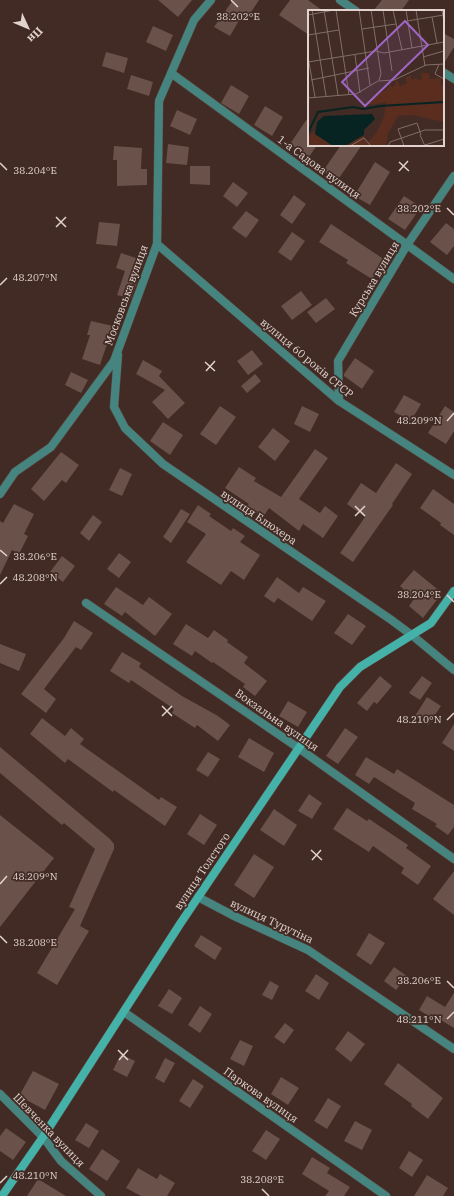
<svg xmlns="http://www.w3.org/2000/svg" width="454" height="1196" font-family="'IBM Plex Serif',serif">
<rect width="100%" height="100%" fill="#412b24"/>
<!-- building -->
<path fill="#6a5149" d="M158,0H192L178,17Z
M233,0H259L246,20L241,17L230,36L214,27Z
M290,0H308L323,11H309V35L279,15Z
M382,0H409L401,11H373Z
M153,26L173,35L166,51L146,42Z
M443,33L454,39V47L443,65Z
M106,52L128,58L124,73L102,66Z
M131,75L153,82L149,96L127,89Z
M231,85L249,96L239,114L221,103Z
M265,106L283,117L272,136L254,125Z
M177,110L197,119L190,135L170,126Z
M309,116V145H317L309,157L290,144Z
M168,144L189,147L187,165L166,163Z
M341,145H362L337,181L323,171Z
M114,146L142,148L141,169H147V185L117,186V160H113Z
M375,162L390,172L370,205L354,196Z
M190,166H210V185L190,184Z
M233,182L248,193L237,207L223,196Z
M294,195L306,204L292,224L280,215Z
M404,196L421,207L405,230L388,219Z
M246,211L259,220L246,238L232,228Z
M99,222L120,224L117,246L96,244Z
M446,223L454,229V246L447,255L430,242Z
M331,224L385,260L372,279L346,263L348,260L319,242Z
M292,232L305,241L291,261L278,252Z
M121,253L142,260L135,281L137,282L131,299L117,295L125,271L116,268Z
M301,291L312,305L292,320L281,306Z
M326,298L335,309L316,323L307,312Z
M91,321L113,326L100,365L82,359L90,335H87Z
M252,350L263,364L248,375L237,361Z
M355,358L374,371L362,389L344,376V374Z
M143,360L162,371L159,376L185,403L168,419L152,402L165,390L136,374Z
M71,372L88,380L81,393L65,385Z
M255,374L261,381L247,393L241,386Z
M404,395L421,404L411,421L394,412Z
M220,406L236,417L216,445L200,434Z
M302,406L319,414L310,432L294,424Z
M445,406L454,412V431L446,444L428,433Z
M163,422L183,435L170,455L150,441Z
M273,428L290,441L275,461L258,447Z
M315,449L328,458L299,499L320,513L325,506L338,516L323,538L303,524L299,531L269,508L263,517L246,507L249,504L225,488L239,467L256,478L254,481L281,497Z
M61,452L79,465L66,483L62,480L44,501L31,489Z
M396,463L412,474L392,504L393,505L353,562L340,553L365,517L347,504L361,483L376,493Z
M120,468L132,474L122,496L109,490Z
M433,489L454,504V535L440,525L441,523L420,508Z
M14,504L34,514L24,534L28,536L19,554L12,550L0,575V521L3,523Z
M198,505L211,514L209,516L231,531L233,528L245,536L240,542L260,555L244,580L231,571L221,585L186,562L206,534L187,522Z
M181,509L190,514L171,543L163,537Z
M93,515L102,522L89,541L80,533Z
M119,553L131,562L119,578L107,569Z
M62,556L75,566L63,582L50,572Z
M414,570L442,593L423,618L409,606L414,599L400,586Z
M277,577L299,593L303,587L326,601L312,621L278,598L274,603L264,596Z
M116,587L143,605L149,597L172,614L155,636L125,612L122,616L104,604Z
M348,614L366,626L352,645L334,633Z
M74,621L93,633L81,650L76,647L44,689L56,699L46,713L21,694L64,638Z
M186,624L208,638L214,630L228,640L227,642L248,657L244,663L267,681L255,696L243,687L245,684L213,662L212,663L195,651L192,656L173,644Z
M0,644L26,654L19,671L0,663Z
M122,652L141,663L139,667L182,696L218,716L230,725L218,741L197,725L195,728L172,713L174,709L131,680L129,683L110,671Z
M380,676L392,686L377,704L374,702L367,711L357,703Z
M422,676L432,683L420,700L409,693Z
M427,697L441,706L428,725L415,716Z
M288,701L307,712L298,727L279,716Z
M42,718L65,736L71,728L84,739L80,744L159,800L161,797L177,807L165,826L114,790L113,792L68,759L65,763L30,734Z
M454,724V751L442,743Z
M345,728L358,737L338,764L326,756Z
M249,738L274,753L264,772L238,757Z
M0,747L110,839L114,844V849L80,926L89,931L57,985L37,973L75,909L69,907L95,849L64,823L62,825L0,773Z
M208,752L220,759L208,777L196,770Z
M366,757L394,774L397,769L454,805V827L448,835L435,826L437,824L412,809L415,803L374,777L369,784L355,775Z
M309,794L322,803L312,819L298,811Z
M347,808L367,821L369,819L408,845L406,848L431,866L418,885L401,873L404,868L373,846L369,852L333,829Z
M274,809L297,825L284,846L260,830Z
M200,814L217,825L204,845L187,834Z
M0,815L54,858L0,927Z
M254,854L274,867L254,898L234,885Z
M454,871V915L433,899Z
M369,933L385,943L371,965L356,955Z
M201,935L222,948L215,960L194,946Z
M394,967L407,976L396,990L384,981Z
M316,974L329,983L319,1000L305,991Z
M270,981L279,986L272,1000L262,995Z
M169,989L182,998L172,1014L158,1006Z
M454,993V1028L431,1014L430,1017L419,1010L427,996L445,1007Z
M200,1006L212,1014L200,1033L188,1025Z
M285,1023L294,1030L284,1044L274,1037Z
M348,1031L365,1044L351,1062L335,1049Z
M240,1040L253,1046L244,1066L230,1059Z
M121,1054L135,1061L127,1077L113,1070Z
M165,1058L175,1063L164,1083L155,1078Z
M398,1063L443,1098L428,1119L411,1106L412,1104L384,1084Z
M33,1071L59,1084L45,1110L19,1096Z
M281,1077L299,1088L288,1105L271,1094Z
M193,1079L204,1086L190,1108L179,1101Z
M328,1098L341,1106L327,1129L314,1121Z
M355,1121L372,1130L362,1150L344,1141Z
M86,1123L99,1131L89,1148L75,1140Z
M6,1128L26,1142L13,1160L0,1151V1136Z
M266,1130L280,1139L266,1160L252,1151Z
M102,1149L120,1161L107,1181L89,1169Z
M409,1151L423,1160L412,1177L399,1168Z
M312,1157L330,1168L327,1173L350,1187L344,1196H325L329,1191L302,1174Z
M138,1168L157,1179L160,1174L175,1183L167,1196H141L126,1188Z
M427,1175L448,1188L443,1196H414Z
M38,1179L66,1196H27Z"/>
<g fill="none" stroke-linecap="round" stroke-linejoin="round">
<defs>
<path id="street" d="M340,0L356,11
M443,72L454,79
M171,73L454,279
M157,244L339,401L454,475
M118,355L114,407L125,428L163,464L390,619L413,636L454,670
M339,401L338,361L407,245L454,176
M0,494L15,472L51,447L114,361L157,244L159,101L194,20L211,0
M86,603L297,747L454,859
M198,897L234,916L308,950L454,1049
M124,1012L386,1196
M0,1094L43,1137L61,1161L101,1196"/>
<path id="secondary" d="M2,1196L43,1137L180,924L340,687L360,667L431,623L454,591"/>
</defs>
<!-- street casing -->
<use href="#street" stroke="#5e4943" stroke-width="9"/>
<!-- secondary casing -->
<use href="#secondary" stroke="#5e4943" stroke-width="9"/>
<!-- street -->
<use href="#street" stroke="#45847f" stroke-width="8"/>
<!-- secondary -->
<use href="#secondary" stroke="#45b2aa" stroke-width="8"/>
</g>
<!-- ticks -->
<path fill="none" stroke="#e2d3cf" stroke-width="1.5" d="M231,0L238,7M399,162L409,171M0,163L7,170M399,171L408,161M447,208L454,215M56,217L66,227M56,227L66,217M0,285L7,278M205,362L215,371M206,371L215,361M447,421L454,413M355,506L365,516M355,516L365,506M0,550L7,556M0,584L7,577M447,595L454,602M162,706L172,716M162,716L172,706M447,720L454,713M311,850L322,860M312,860L321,850M0,884L7,876M0,936L7,943M447,981L454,988M447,1019L454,1012M118,1050L128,1060M119,1060L128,1050M0,1183L7,1176M262,1189L269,1196"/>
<g text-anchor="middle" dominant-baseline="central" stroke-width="3.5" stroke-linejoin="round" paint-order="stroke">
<!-- street labels -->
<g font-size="11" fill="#e2d3cf" stroke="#412b24">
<text transform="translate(319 167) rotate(36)">1-а Садова вулиця</text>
<text transform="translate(374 279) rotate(-59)">Курська вулиця</text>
<text transform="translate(126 295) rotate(-70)">Московська вулиця</text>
<text transform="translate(307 358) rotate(40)">вулиця 60 років СРСР</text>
<text transform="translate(259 517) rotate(34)">вулиця Блюхера</text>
<text transform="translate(277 720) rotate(35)">Вокзальна вулиця</text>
<text transform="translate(202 871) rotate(-56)">вулиця Толстого</text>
<text transform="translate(272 921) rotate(25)">вулиця Турутіна</text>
<text transform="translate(261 1095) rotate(35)">Паркова вулиця</text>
<text transform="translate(49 1130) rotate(46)">Шевченка вулиця</text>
</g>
</g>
<!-- overview -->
<g transform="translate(308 10)">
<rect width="136" height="136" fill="#412b24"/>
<path d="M113,63H121L122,69H128V67L133,69V75H136V112L104,105L90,106L80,123L78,136H37L55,125L60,132L67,125L76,107L78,92L64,95L60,93L81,77V73L84,77L87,75V71H90L92,76L99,73L97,68L102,65L104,70L108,68L111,70L114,69ZM5,121L7,124L25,136H0V129Z" fill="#5a2d1f"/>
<path d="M64,104L67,109L56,120V125L37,136H25L7,124L9,112L16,106Z" fill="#072422"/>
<path fill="none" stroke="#072422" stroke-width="2" d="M0,123L10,102L45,97L55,99L72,96L136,92"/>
<path fill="none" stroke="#816e68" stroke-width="1" d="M4,0L18,86M16,0L30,85M28,0L41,85M51,0L62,75M63,0L73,64L71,70M75,0L84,61M85,0L94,40M98,0L104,38M108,0L117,56M134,0L136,12M0,5L26,0M124,7L129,33M99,11L136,5M54,19L88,14M0,25L31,20M47,45L52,83M0,47L7,87M115,47L136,41M0,52L68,41L76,43L136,32M131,54L127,64L136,69M3,70L61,58M0,88L48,84L70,71L86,70L118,55L136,54M112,125L117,136M117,135L136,129M42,136L56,128L63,136M80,136L82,132L117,120H136M96,136L90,119L109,113L113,125"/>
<path fill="#9f66c5" fill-opacity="0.15" stroke="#9f66c5" stroke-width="2" d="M97,11L120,35L57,96L34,72Z"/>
<rect width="136" height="136" fill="none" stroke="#e2d3cf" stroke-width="2"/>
</g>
<g font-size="10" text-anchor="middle" fill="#e2d3cf" stroke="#412b24" stroke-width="3.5" stroke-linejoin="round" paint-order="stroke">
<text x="238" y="20">38.202°E</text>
<text x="35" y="174">38.204°E</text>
<text x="419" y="212">38.202°E</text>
<text x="35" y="281">48.207°N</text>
<text x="419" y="424">48.209°N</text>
<text x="35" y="560">38.206°E</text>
<text x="35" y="581">48.208°N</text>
<text x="419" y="598">38.204°E</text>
<text x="419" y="723">48.210°N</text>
<text x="35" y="880">48.209°N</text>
<text x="35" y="946">38.208°E</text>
<text x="419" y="984">38.206°E</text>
<text x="419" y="1023">48.211°N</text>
<text x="35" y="1179">48.210°N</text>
<text x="262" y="1183">38.208°E</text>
</g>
<!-- north arrow -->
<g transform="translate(28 28) rotate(134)" stroke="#412b24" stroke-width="3" paint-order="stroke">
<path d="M0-3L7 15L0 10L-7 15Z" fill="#e2d3cf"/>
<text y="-6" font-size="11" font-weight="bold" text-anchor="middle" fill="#e2d3cf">Пн</text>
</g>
</svg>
